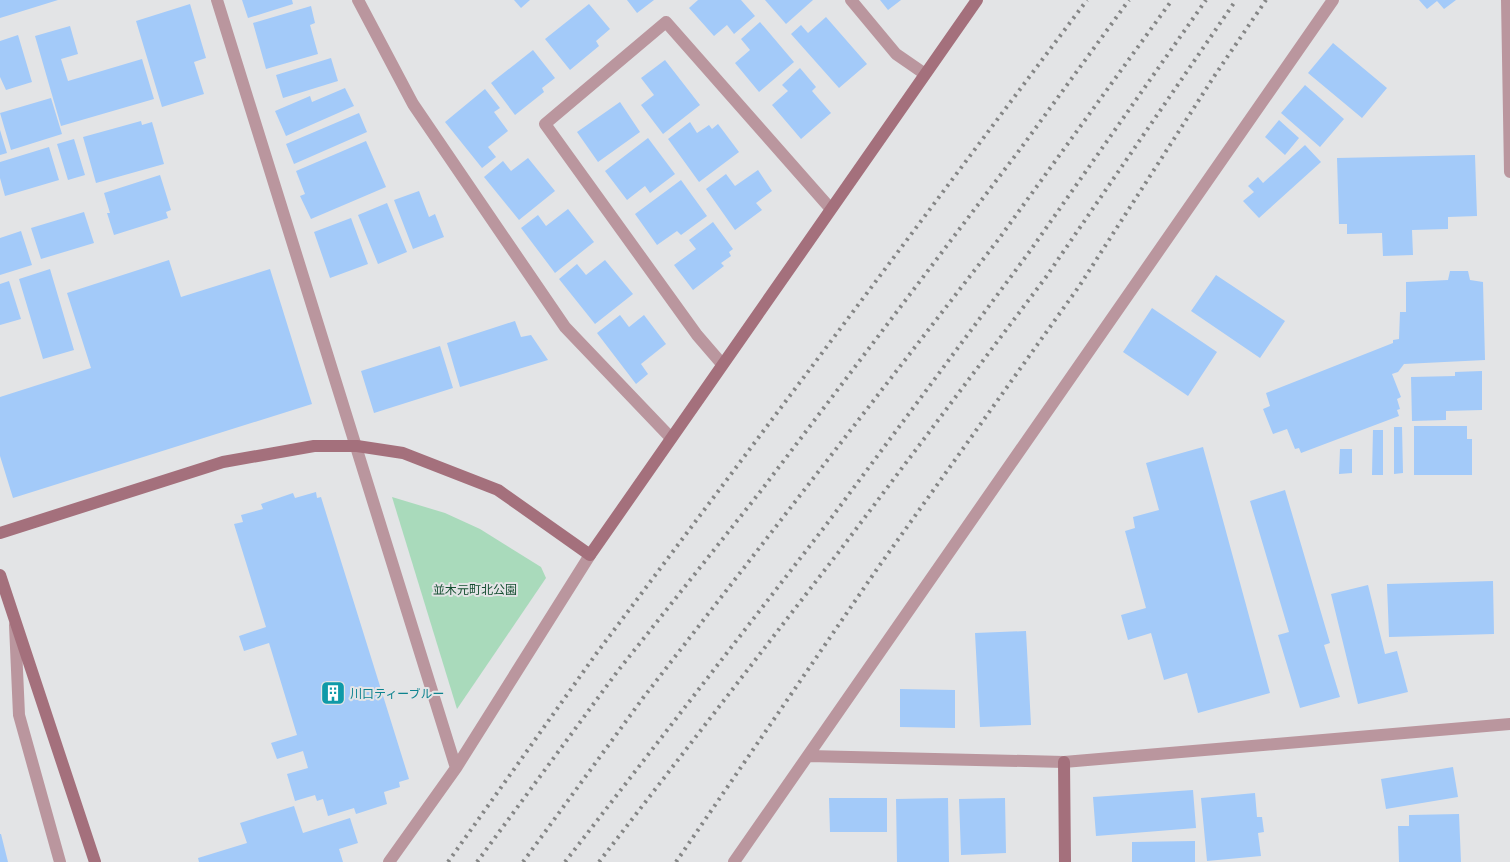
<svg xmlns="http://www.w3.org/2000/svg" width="1510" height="862" font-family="'Noto Sans','Noto Sans JP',sans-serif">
<rect width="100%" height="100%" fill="#e3e4e6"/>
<!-- green -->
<path fill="#a9dabb" d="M392,497L445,513L480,529L541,567L546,578L457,709Z"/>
<!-- building -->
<path fill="#a3caf9" d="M0,0H58L0,18Z
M242,0H292L293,4L248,18Z
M514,0H530L521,8Z
M627,0H654L637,13Z
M698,0H741L755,16L734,34L727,25L714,36L689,8Z
M765,0H813L786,24Z
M880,0H901L888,10Z
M1419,0H1456L1444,9L1437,1L1427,9Z
M190,4L206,58L194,62L204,94L162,107L136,21Z
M589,4L610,29L596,41L599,46L570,70L545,39Z
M311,6L315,23L310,25L318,54L266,69L253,23Z
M826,17L867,64L839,88L791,34L801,25L808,33Z
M760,22L794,62L759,92L735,63L750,50L741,39Z
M70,26L78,54L61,59L68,81L142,59L154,99L61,126L35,36Z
M18,35L32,82L6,90L0,77V41Z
M1333,43L1387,88L1362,118L1308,73Z
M533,50L555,78L542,88L544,92L515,115L491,83Z
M331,58L338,81L283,98L276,75Z
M665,60L700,105L663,134L641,105L654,95L641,78Z
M800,68L816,87L812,91L831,113L801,139L772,105L788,91L782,85Z
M1305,85L1344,119L1320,147L1281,113Z
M345,88L354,106L286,136L275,111L310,96L312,102Z
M485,89L500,108L494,112L508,131L488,147L496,157L482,168L445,122Z
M51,98L62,134L11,150L0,113Z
M620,102L640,132L598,162L577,132Z
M359,113L367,132L294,164L286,144Z
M1279,120L1299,138L1285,155L1265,137Z
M141,121L142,125L152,122L164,164L96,183L83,137Z
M690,122L697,133L709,125L712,129L718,124L739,152L699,182L668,139Z
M0,130L7,153L0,155Z
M648,138L675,174L650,193L645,186L627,200L605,171Z
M74,139L85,175L68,180L57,144Z
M366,141L386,187L311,219L300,196L305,194L296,171Z
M1305,145L1321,162L1259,218L1243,201L1254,192L1248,186L1258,177L1263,183Z
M49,147L59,180L5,196L0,178V162Z
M1475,155L1477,216L1448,217V229L1412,230L1413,255L1383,256L1382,233L1347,234V224H1339L1337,158Z
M528,158L555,191L519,220L484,177L503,161L511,171Z
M758,170L772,191L756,203L762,210L735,230L706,189L726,174L735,186Z
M160,175L171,210L166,212L168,218L114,235L107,213H110L104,193Z
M681,180L707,216L681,235L677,231L657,245L635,214Z
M419,191L429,217L435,214L444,237L413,249L394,200Z
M387,203L407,252L378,264L358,215Z
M568,209L594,242L555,273L521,228L538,215L546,226Z
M84,212L94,243L41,259L31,228Z
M351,218L368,264L330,278L314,232Z
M713,222L733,249L729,252L731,256L721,263L724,266L693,290L674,265L696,249L689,240Z
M21,231L32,265L0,275V238Z
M169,260L181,297L270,269L312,404L13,498L0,456V397L91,368L67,293Z
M605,260L633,294L595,324L559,279L577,264L586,275Z
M50,269L74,350L43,359L19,279Z
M1450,271H1468L1470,280L1483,282L1485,360L1404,364L1398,372L1392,374L1401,397L1397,399L1400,409L1397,410L1399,416L1301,453L1299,448L1295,449L1287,429L1273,434L1263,409L1270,406L1266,393L1393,343V340L1399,339L1400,312H1406V282L1448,280Z
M1216,275L1285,321L1260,358L1191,311Z
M9,281L21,319L0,325V284Z
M1152,308L1217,352L1188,396L1123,352Z
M620,315L629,327L644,315L666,344L641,364L648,374L636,384L597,333Z
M515,321L521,337L531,335L548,360L460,387L447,343Z
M440,346L453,388L374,413L361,371Z
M1482,371V410L1446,411V420L1412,421L1411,377L1455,376V372Z
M1414,426H1467V439H1472V475H1414Z
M1394,427H1402L1403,473L1394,474Z
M1373,430H1383V475H1372Z
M1203,447L1270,693L1198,713L1187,673L1164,680L1151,633L1128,640L1121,615L1146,608L1125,531L1135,528L1133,517L1159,510L1146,463Z
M1340,449H1352V473L1339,474Z
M1285,490L1330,643L1324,645L1340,697L1300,708L1278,635L1289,632L1250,501Z
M316,492L317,498L321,497L409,779L399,782L400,787L384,792L387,804L356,814L354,808L328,816L323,799L317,801L315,795L295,801L287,774L308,768L303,751L277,759L271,743L297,735L269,643L244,651L239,636L266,627L234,524L243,522L241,515L263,509L261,504L293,493L295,498Z
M1493,581L1494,634L1389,637L1387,584Z
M1368,585L1385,654L1397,651L1408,692L1358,704L1331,594Z
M1026,631L1031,725L980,727L975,633Z
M900,689L955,690V728L900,727Z
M1453,767L1458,797L1386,809L1381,779Z
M1193,790L1196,828L1096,836L1093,797Z
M1255,793L1257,817H1262L1264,832L1258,833L1261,856L1207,861L1201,798Z
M829,798H887V832H830Z
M948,798L949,862H897L896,799Z
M1005,798L1006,853L961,855L959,799Z
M294,806L303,833L350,818L358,843L339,849L343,862H199L198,858L247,843L240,823Z
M1459,814L1461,862H1399L1398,826H1409V815Z
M0,834H1L8,862H0Z
M1195,841V862H1132V842Z"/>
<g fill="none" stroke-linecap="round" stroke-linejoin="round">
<!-- lane -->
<path stroke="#ba969e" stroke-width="12" d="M358,0L413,104L565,327L671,438"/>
<!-- street -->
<path stroke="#ba969e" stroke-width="12" d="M217,0L456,768
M851,0L896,54L925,74
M1507,0L1510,172
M722,364L697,335L545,124L666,22L830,208
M15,625L19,715L60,862
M809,756L1064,762L1510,724
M389,862L456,768L590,555
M734,862L1333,0"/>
<!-- secondary -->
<path stroke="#a4707c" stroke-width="12" d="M0,533L223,462L314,446H357L403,453L498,490L590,555L977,0
M0,575L95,862
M1064,762L1065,862"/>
<!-- rail -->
<path stroke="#858686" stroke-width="4" stroke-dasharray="2.5 5" stroke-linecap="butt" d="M448,862L596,654L1087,0
M477,862L617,672L760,492L1021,148L1129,0
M523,862L643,698L998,240L1172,0
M565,862L826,525L1030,251L1206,0
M599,862L841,549L1046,277L1236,0
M676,862L877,569L1080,285L1215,75L1266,0"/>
</g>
<!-- icons -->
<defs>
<symbol id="building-square" viewBox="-11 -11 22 22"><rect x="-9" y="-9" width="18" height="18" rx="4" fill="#0f9aa8" stroke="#e3e4e6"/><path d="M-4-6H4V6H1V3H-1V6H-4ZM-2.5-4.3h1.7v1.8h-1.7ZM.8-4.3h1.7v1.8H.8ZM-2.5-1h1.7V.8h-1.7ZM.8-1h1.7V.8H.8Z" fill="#fff"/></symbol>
</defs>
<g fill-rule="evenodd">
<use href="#building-square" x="319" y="679" width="28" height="28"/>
</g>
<g text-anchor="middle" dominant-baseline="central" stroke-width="4" stroke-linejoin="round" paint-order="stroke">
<!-- park labels -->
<g font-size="12" fill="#154e31" stroke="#e3e4e6">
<text x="475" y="589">並木元町北公園</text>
</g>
<!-- culture labels -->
<g font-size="12" fill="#0d838f" stroke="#e3e4e6" text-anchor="start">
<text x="350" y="693">川口ティーブルー</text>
</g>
</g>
</svg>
